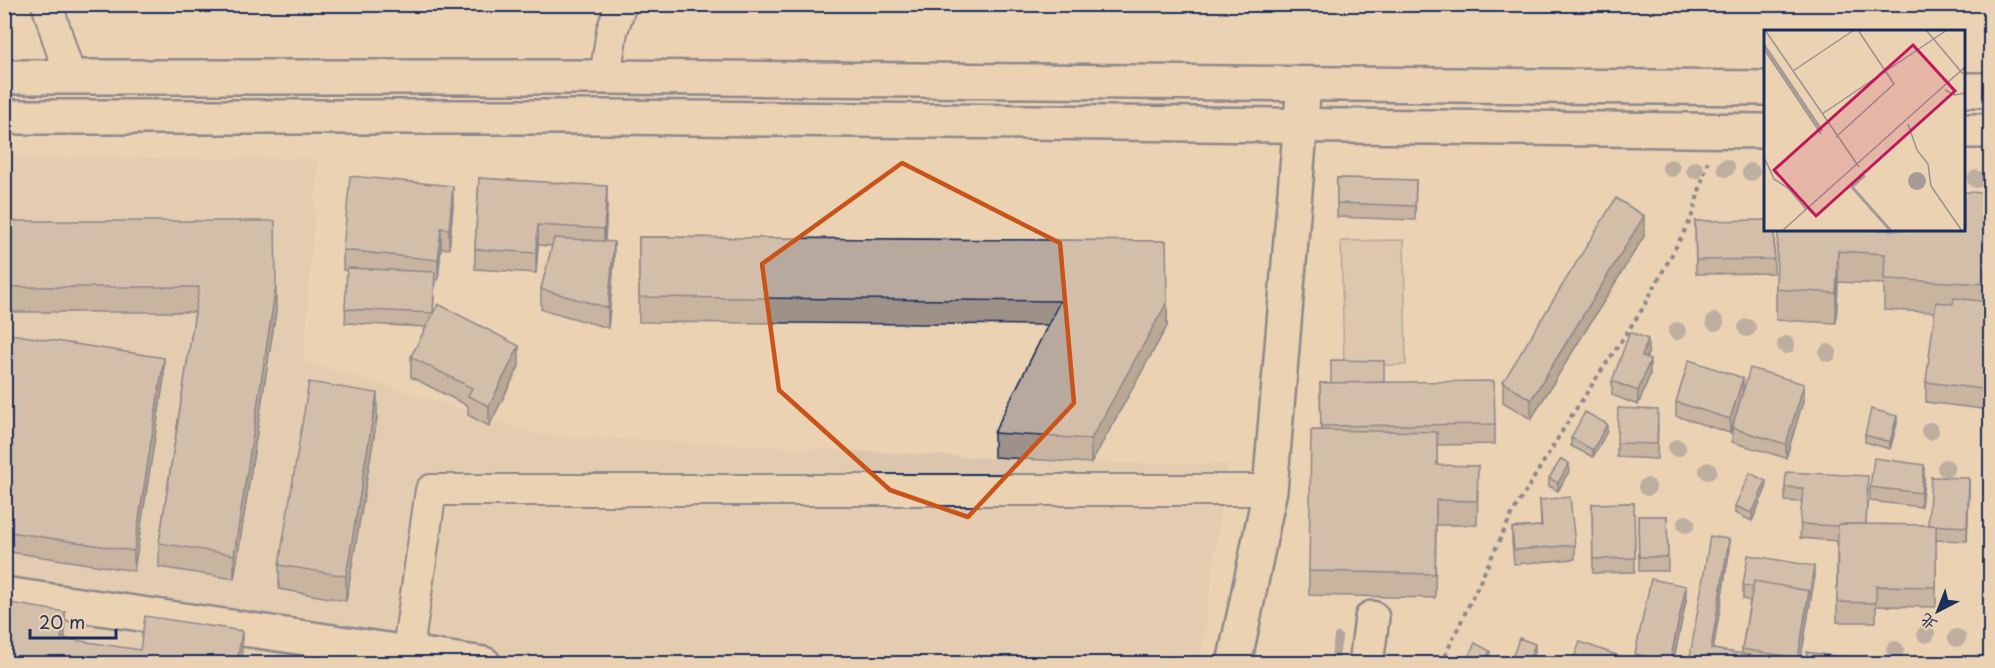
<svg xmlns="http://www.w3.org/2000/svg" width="1995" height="668" font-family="'Playpen Sans','LXGW WenKai TC',sans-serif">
<rect width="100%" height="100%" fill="#ebd2b3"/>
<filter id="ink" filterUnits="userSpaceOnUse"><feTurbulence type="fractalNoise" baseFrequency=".0167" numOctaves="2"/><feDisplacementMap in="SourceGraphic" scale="12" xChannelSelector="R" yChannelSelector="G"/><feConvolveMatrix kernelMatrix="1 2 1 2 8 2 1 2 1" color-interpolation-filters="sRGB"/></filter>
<g filter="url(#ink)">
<!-- built -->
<path fill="#dbc6ad" d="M5,157L318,159L304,362L427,398L539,435L1091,463L1227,464L1200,663L5,664Z"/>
<!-- green -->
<path fill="#cdbaa7" stroke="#747482" stroke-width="1.5" d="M1404,240L1406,365L1344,366L1341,241Z"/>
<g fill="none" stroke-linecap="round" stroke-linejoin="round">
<!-- stream -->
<path stroke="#6d6f80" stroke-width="8" d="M1334,664L1338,637"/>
<defs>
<path id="minor" d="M47,4L70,77
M605,77L612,31L621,4
M406,664L431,490H1270"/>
<path id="tertiary" d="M4,594L484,664
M1234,664L1270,490L1304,84
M1366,664L1372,618"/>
<path id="trunk" d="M4,77H605L1766,88
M1964,90H1990
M4,117H611L1766,131
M1964,131H1990"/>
</defs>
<!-- minor casing -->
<use href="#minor" stroke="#1b2f5e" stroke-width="34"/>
<!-- tertiary casing -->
<use href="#tertiary" stroke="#1b2f5e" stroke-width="38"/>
<!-- trunk casing -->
<use href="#trunk" stroke="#1b2f5e" stroke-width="38"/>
<!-- path -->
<path stroke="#1b2f5e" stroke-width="4" stroke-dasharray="4.5 4.5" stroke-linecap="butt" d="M1441,664L1512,514L1572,415L1643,308L1691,219L1708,160"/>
<!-- minor -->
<use href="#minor" stroke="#ebd2b3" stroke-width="30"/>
<!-- tertiary -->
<use href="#tertiary" stroke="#ebd2b3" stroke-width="33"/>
<!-- trunk -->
<use href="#trunk" stroke="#ebd2b3" stroke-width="33"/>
</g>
<!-- trees -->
<g fill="#87848a">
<circle cx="1671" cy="168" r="9"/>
<circle cx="1726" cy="168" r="9"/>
<circle cx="1695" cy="170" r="9"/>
<circle cx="1751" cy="172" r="9"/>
<circle cx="1976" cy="179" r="9"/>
<circle cx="1715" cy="322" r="9"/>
<circle cx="1747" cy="328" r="9"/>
<circle cx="1677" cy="331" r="9"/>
<circle cx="1786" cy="345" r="9"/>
<circle cx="1828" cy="353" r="9"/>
<circle cx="1930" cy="431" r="9"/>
<circle cx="1677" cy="448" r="9"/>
<circle cx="1946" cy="468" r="9"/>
<circle cx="1708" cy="471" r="9"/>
<circle cx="1647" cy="487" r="9"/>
<circle cx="1686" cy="524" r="9"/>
<circle cx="1926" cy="634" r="9"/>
<circle cx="1957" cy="638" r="9"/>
<circle cx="1895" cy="650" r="9"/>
</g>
<!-- wall -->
<path fill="#9d9188" stroke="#1b2f5e" stroke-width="1.5" d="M479,178L607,205L605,242L614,262L608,328L541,309V289L552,246L538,245L536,273L475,269V249Z
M1337,178L1416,180L1415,220L1337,217Z
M1990,193V410L1926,402V382L1935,312L1884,310V284L1838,282L1836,323L1776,320V289L1778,230Z
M453,206L449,249L441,248L438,280H435L433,313L519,366L489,426L468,415V406L411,377V357L426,327L345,323L347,271L343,270V250Z
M4,221L276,310L234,579L159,567V543L195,312H4Z
M1695,221L1774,230V273L1696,274Z
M1644,236L1531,419L1503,402V382Z
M639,237L1166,241L1167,326L1091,463L994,457V433L1048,325L639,322Z
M4,333L164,378L134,571L4,551Z
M1648,353L1646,358L1650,374L1638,405L1612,395V381Z
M1384,382L1495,424V444L1437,445V465L1478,490L1477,525H1436L1435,598L1309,595V571L1321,430L1320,383Z
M1743,391L1804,398L1786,458L1732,442V428L1740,401L1730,433L1676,416V402Z
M377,418L346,601L279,589V565Z
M1897,423L1890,449L1865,442V435Z
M1658,424L1657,459L1617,457V443Z
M1607,431L1593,457L1571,446V438Z
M1569,471L1558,491L1549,486V478Z
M1924,479L1921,507L1870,501V487Z
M1785,487L1868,490L1866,524L1928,525L1969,492L1967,541L1936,540V607L1876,606V622H1837V541L1800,538L1802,502L1785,501Z
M1766,488L1752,521L1735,513V506Z
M1540,500L1575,545V559L1514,564L1512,542V528L1541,526Z
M1634,503L1635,572L1593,573L1592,504Z
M1638,516H1667L1668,571H1639Z
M1729,553L1713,649L1742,654V649L1750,601L1743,599V585L1814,580L1800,663H1689Z
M1990,573V608L1983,606V592Z
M1686,600L1673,663H1572L1635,662V654Z
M1990,636V663H1989L1983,661V654Z
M1535,652L1531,663H1512V659Z"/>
<!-- shaded-wall -->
<path fill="#80766f" stroke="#1b2f5e" stroke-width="1.5" d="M453,186V206L449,249V229Z
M607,186V205L604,249V229Z
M1644,216V236L1531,419V400Z
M538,225V245L536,273V253Z
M441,228V248L438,280V260Z
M614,242V262L608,328V308Z
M1838,251V282L1836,323V293Z
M276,286V310L234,579V555Z
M1167,302V326L1091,463V439Z
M1648,339V353L1642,370V356Z
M519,346V366L489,426V406Z
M164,358V378L134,571V551Z
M1650,360V374L1638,405V391Z
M1743,378V392L1730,433V419Z
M1804,384V398L1786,458V444Z
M377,393V418L346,601V576Z
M1897,416V423L1890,449V442Z
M1607,424V431L1593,457V450Z
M1569,463V471L1558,491V483Z
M1924,465V479L1921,507V493Z
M1969,478V492L1967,541V527Z
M1766,481V488L1752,521V513Z
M1729,539V553L1711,663V649Z
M1814,566V580L1800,663H1798V658Z
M1686,586V600L1673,663H1670Z
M65,612V642L61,638Z
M242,631V661L241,663H237Z
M1535,644V652L1531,663H1528Z
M1490,651V659L1488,663H1484Z"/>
<!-- building -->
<path fill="#b7a99e" stroke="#1b2f5e" stroke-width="1.5" d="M350,176L453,186L449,229L441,228L438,260L343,250Z
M479,178L607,186L604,229L538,225L536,253L475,249Z
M1337,178L1416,180L1415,206L1337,203Z
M1964,192L1990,193V284L1884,279L1885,254L1838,251L1836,293L1776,289L1778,230H1964Z
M1616,198L1644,216L1531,400L1503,382Z
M1766,220V230H1774V259L1696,260L1695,221Z
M4,221H275L276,286L234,555L159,543L199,287H4Z
M639,237L1166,241L1167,302L1091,439L994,433L1060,301L639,297Z
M554,238L614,242L608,308L541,289Z
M347,268L435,272L433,313L345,309Z
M1954,298L1990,302V390L1926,382L1936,302L1953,304Z
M438,304L519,346L489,406L468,396L472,388L411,357Z
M1630,332L1648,339L1642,356L1650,360L1638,391L1612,381Z
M4,333L164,358L134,551L4,531Z
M1331,360L1384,361V382L1331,383Z
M1689,360L1743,378L1730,419L1676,402Z
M1750,368L1804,384L1786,444L1732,428Z
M1494,381L1495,424L1321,426L1320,383Z
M309,382L377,393L346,576L279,565Z
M1618,408L1658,410L1657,444L1617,443Z
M1871,409L1897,416L1890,442L1865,435Z
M1585,412L1607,424L1593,450L1571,438Z
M1311,430L1437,432V465L1478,466L1477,501L1436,500L1435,574L1309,571Z
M1874,458L1924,465L1921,493L1870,487Z
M1561,459L1569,463L1558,483L1549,478Z
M1786,472L1868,476L1866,524H1838V526L1800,524L1803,488L1785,487Z
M1750,473L1766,481L1752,513L1735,506Z
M1931,477L1969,478L1967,527L1928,525Z
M1570,497L1575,545L1514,550L1512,528L1542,526L1540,500Z
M1634,503L1635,558L1593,559L1592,504Z
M1638,516H1667L1668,557H1639Z
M1838,524L1936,525V587L1876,586V603L1837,602Z
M1710,536L1729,539L1711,649L1798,663H1689Z
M1748,555L1814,566L1809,597V591L1754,581L1753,587L1743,585Z
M1990,573V594L1983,592Z
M1651,579L1686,586L1670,661L1635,654Z
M1754,581L1809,591L1798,658L1742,649Z
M4,602L65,612L61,638L140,650L145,616L242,631L237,663H4Z
M1990,636V657L1983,654Z
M1519,638L1535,644L1528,663H1523L1512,659Z
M1580,642L1639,663H1572Z
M1475,643L1490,651L1484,663H1465Z
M1807,652L1855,659L1854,663H1805Z"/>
</g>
<!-- marked area -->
<path d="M0 0H1995V668H0ZM902,163L1060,243L1074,403L968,517L890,490L779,390L762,264Z" fill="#ebd2b3" fill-opacity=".55" fill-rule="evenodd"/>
<path fill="none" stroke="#c95318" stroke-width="4.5" stroke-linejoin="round" d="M902,163L1060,243L1074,403L968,517L890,490L779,390L762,264Z"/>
<!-- overview -->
<g transform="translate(1764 30)">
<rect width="201" height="201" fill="#ebd2b3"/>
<path d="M144 151a9 9 0 1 1 18 0a9 9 0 1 1-18 0Z" fill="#a49a96"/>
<path fill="none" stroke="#a49a96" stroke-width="3" d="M0,15L58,101M101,145L88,157L127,201"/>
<path fill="none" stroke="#989191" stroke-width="1.5" d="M1,0L95,137M162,0L199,44M0,19L57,104M29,41L90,0M181,60L190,65L201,63M58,84L183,0M144,94L153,120L164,134L167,156L198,201M72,107L130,54L94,0M0,127L10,149L24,158L42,179M18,201L201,37"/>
<path fill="#c2185b" fill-opacity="0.15" stroke="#c2185b" stroke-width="3" d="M149,15L191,61L52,186L10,140Z"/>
<rect width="201" height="201" fill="none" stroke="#1b2f5e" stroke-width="3"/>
</g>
<!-- margin -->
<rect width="1995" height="668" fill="none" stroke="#ebd2b3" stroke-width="24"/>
<rect x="12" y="12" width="1971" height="644" fill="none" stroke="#1b2f5e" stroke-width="2" filter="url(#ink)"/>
<!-- north arrow -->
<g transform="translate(1938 611) rotate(222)" stroke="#ebd2b3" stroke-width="4.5" paint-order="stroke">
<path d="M0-4.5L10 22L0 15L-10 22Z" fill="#1b2f5e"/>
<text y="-9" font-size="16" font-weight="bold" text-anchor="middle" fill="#1b2f5e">北</text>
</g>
<!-- scale -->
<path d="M30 629v9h86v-9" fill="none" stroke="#1b2f5e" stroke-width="3"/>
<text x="39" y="629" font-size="18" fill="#1b2f5e" stroke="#ebd2b3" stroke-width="4.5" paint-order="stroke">20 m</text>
</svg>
